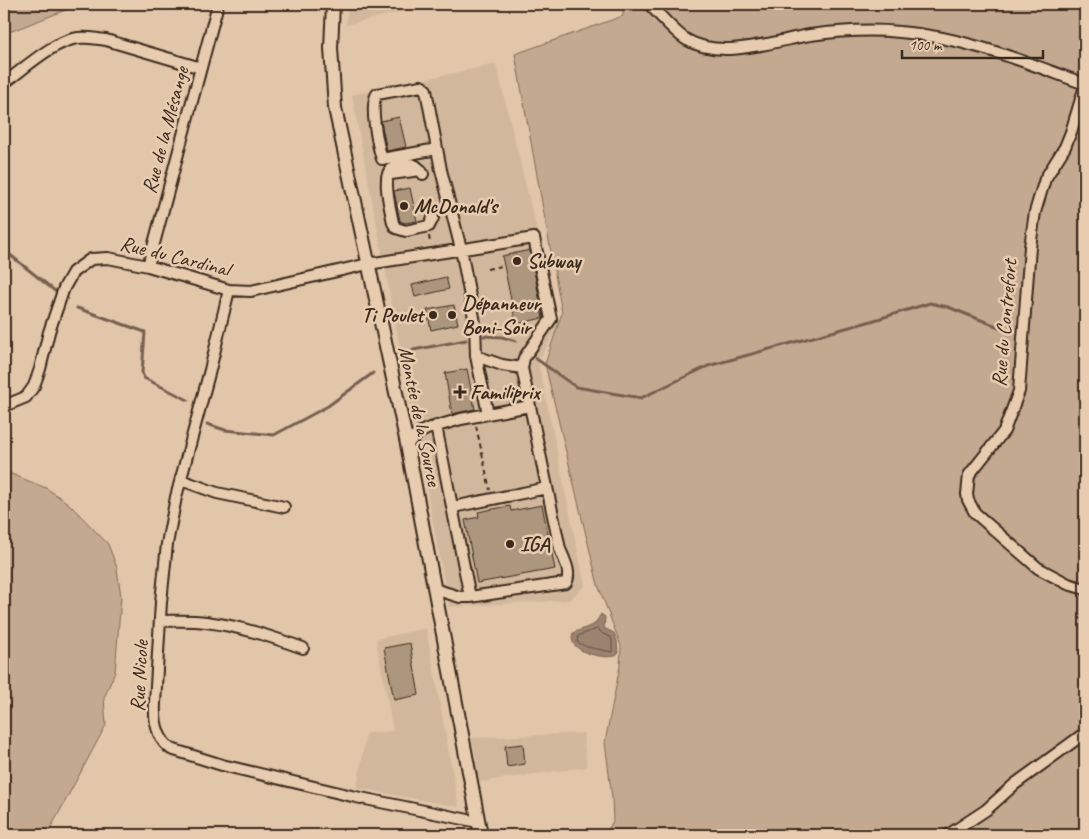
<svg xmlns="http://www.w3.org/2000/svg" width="1089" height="839" font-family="Caveat,sans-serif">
<rect width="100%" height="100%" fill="#e1c6a9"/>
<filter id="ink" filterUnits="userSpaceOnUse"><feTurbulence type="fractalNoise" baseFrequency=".02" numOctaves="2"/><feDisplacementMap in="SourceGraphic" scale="10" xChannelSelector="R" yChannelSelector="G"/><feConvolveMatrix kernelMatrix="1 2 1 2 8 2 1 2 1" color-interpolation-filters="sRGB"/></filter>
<g filter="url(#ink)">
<!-- built -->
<path fill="#d1b89c" d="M348,4H434L346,25Z
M496,64L560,324L538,361L585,586L569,600L449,607L352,95Z
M426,628L459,807L357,788L366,733L393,731L376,639Z
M583,733L587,767L479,782L472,738Z"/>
<!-- green -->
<path fill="#c3a990" stroke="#7f6a57" d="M4,4H81L12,31H4Z
M623,4H1085V835H605L613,821L612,798L605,742L620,666L621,646L598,585L545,364L562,313L515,54L623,16Z
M4,471L46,488L68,503L108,544L117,568L121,597L115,672L104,698L106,725L47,835H4Z"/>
<!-- water -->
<path fill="#9b836f" stroke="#755f4f" d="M601,614L605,617L604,628L614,633L617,641L618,654L615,656C602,659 566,652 573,633L595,624Z"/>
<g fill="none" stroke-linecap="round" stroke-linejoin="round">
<!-- shore -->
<path stroke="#614e3e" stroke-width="1" d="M598,629L603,634L611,637L612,642V652L587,647L577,642L578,636Z"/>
<!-- stream -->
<path stroke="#755f4f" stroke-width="3" d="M4,250L55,291
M77,308L145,332L142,373L144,378L188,400
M484,336L502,337L516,341
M413,350L466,340
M535,358L576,387L641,398L708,366L868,322L930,303L948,307L1004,329
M207,424L225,430L274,435L328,406L373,373"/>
</g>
<!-- building -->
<path fill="#ad967e" stroke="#3b2a1e" d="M399,117L406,147L387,151L381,121Z
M410,188L417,221L405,223L400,221L394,191Z
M530,250L543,318L516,324L502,256Z
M446,277L449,289L415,297L412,285Z
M454,305L458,324L431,330L427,310Z
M467,369L475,409L452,414L445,373Z
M542,505L555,569L477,583L465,520L479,517L478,512L493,509L510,506L511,511Z
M410,643L419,695L394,700L384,648Z
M523,744L525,764L507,767L505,746Z"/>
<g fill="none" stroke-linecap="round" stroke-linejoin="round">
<defs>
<path id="minor" d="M649,4C659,14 676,34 687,40C721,60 774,41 810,35C839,31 871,29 900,32C965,37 1025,62 1085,84
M4,83C24,69 53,41 78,38C88,37 97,39 106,40L201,68
M1085,86L1071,132L1065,147L1045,179L1035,212L1030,247L1019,391L1004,431L969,475L967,494L968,500L975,513L1038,568L1068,584L1085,589
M437,149L382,159C378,146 369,105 377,94L421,86L426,90L441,170L461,249L475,323L476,356L488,414
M423,174C418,166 414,163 404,164C401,165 396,165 393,167C380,175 391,210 393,223L396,228L406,231L429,226L433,218
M387,177L391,174L421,170
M148,266L218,4
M229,290L210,370L176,497L167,544L161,602L155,703C154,720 156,738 171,749L222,765L356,797L478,822
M476,356L502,365L522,368
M4,406L26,397L34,386L40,369L49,332L64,288L73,272L91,259L108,258L148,266L229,290L251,291L368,264L534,238L551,319L524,358L522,368L560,549C564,559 572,573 566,583L470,597H460L434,589
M436,426L470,597
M407,444L419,433L427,429L461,419L530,406
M181,480L217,493L284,507
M453,507L547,488
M160,621C176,621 191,620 206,622C240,626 272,637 303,648
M948,835L986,810L1015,784L1085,733"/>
<path id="major" d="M333,4L331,48L335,108L407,444L481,835"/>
</defs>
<!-- minor casing -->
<use href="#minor" stroke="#3b2a1e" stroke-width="14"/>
<!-- major casing -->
<use href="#major" stroke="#3b2a1e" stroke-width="16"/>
<!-- path -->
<path stroke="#3b2a1e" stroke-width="2" stroke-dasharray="5 4" stroke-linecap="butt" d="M429,236L430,243
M487,269L502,266
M476,426L490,490"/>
<!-- minor -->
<use href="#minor" stroke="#e8ccaf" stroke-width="10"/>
<!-- major -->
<use href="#major" stroke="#e8ccaf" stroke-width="12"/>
</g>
</g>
<!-- markers -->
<g fill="#3b2a1e" stroke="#e8ccaf" stroke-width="2">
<circle cx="404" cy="206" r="5"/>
<circle cx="517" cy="261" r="5"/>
<circle cx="433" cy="315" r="5"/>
<circle cx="452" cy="315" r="5"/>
<path d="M457.5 384.5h5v5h5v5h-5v5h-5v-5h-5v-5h5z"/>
<circle cx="510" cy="544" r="5"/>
</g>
<g text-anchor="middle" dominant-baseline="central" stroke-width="5" stroke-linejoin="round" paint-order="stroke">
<!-- street labels -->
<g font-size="21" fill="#3b2a1e" stroke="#e8ccaf">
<text transform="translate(165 130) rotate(-75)">Rue de la Mésange</text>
<text transform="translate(175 256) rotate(14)">Rue du Cardinal</text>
<text transform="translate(1004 323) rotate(-85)">Rue du Contrefort</text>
<text transform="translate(420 416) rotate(78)">Montée de la Source</text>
<text transform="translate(139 676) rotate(-87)">Rue Nicole</text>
</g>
<!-- poi labels -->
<g font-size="21" font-weight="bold" fill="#3b2a1e" stroke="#e8ccaf" text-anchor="start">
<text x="414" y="206">McDonald's</text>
<text x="527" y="261">Subway</text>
<text x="462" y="303">Dépanneur<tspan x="462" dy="24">Boni-Soir</tspan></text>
<text x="423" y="315" text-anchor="end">Ti Poulet</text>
<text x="470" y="392">Familiprix</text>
<text x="520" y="544">IGA</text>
</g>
</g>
<!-- margin -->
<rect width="1089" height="839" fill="none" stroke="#e8ccaf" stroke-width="20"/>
<rect x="10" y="10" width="1069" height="819" fill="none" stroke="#3b2a1e" stroke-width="2" filter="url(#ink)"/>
<!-- scale -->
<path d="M902 50v8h141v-8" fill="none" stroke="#3b2a1e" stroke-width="2.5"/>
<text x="909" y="50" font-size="15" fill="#3b2a1e" stroke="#e8ccaf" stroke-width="4" paint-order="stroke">100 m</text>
</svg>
